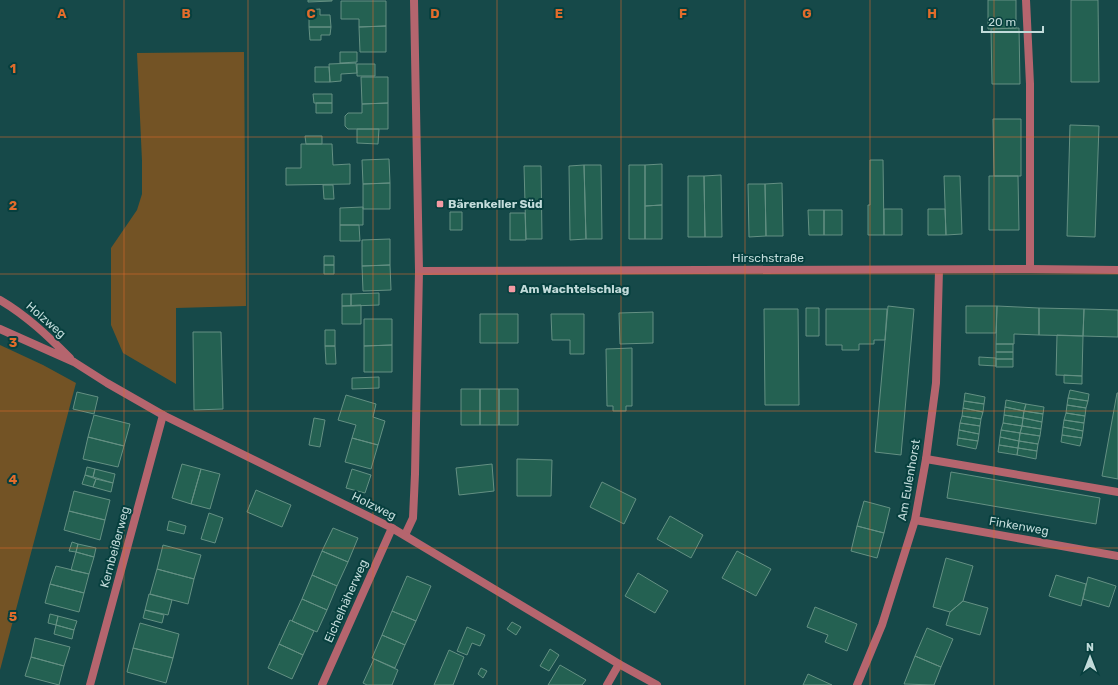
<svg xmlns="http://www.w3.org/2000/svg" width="1118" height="685" font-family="Rubik,sans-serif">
<rect width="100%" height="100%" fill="#164949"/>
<!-- green -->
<path fill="#735325" d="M244,52L246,306L176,308V384L123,353L111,325V248L137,210L142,194V161L137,53Z
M0,345L43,365L76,383L0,670Z"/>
<!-- building -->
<path fill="#246152" stroke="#649083" d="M308,0H332V1L308,2Z
M988,0H1016V28L988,29Z
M1071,0H1098L1099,82H1071Z
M341,1H386V26L359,27V19H341Z
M320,9V15H330L331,27H309V10Z
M386,26V52H360L359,27Z
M309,27H331L330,35H321V40H310Z
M1019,28L1020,84H992L991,29Z
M340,52H357V62L340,63Z
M356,63L357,73L341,74V81L330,82L329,64Z
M357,64H375V76H357Z
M315,67H329L330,82H315Z
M361,77H388V103L362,104Z
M313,94H332V103H314Z
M316,103H332V113H316Z
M388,103V129H348L345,126V116L348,113H362V104Z
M993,119H1021V176H994Z
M1070,125L1099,126L1095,237L1067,236Z
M357,129H379L378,144L357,143Z
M305,136H322V144H306Z
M301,144H332L333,165L350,164V184L286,185V168H301Z
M389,159L390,183L363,184L362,160Z
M870,160H883L884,235H868V205H870Z
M662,164V205L645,206V165Z
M584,165H601L602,239H586Z
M584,165L586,239L570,240L569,166Z
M629,165H645V239H629Z
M524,166H541L542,239H526Z
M721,175L722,237H705L704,176Z
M688,176H704L705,237H688Z
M944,176H960L962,234L946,235Z
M989,176H1018L1019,230H989Z
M390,183V209H363V184Z
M782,183L783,236H766L765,184Z
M748,184H765L766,236L749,237Z
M323,185H333L334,199H324Z
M662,205V239H645V206Z
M363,207V225H340V208Z
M884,209H902V235H884Z
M928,209H945L946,235H928Z
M808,210H824V235H809Z
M824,210H842V235H824Z
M450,212H462V230H450Z
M510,213H525L526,240H510Z
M340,225H359L360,241H340Z
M390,239V265L362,266V240Z
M324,256H334V265H324Z
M324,265H334V274H324Z
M390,265L391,290L363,291L362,266Z
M379,293V305L351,306V294Z
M342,294H351V306H342Z
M361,305V324H342V306Z
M888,306L914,309L901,455L875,452Z
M966,306H997L996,333H966Z
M997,306L1039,308V335L1014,334V344H996Z
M806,308H819V336H806Z
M1039,308L1084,309L1083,336L1039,335Z
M764,309H798L799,405H765Z
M826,309H887L885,340H874V344H859V350H842V345H826Z
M1084,309L1118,310V337L1083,336Z
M653,312V343L620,344L619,313Z
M480,314H518V343H480Z
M551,314H584V354H570V340H552Z
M364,319H392V345L364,346Z
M325,330H335V346H325Z
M193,332H221L223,409L194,410Z
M1057,335L1083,336L1082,376L1056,375Z
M996,344H1013V352H996Z
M392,345V372H364V346Z
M325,346H335L336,364H326Z
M632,348V406H626V411H613V406H607L606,349Z
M996,352H1013V359H996Z
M979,357L996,358V366L979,365Z
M996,359H1013V367H996Z
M1064,375L1082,376V384L1064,383Z
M379,377V388L352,389V378Z
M461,389H480V425H461Z
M480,389H499V425H480Z
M499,389H518V425H499Z
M1070,390L1089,394L1088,401L1068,398Z
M77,392L98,397L94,414L73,409Z
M965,393L985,397L984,404L964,401Z
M1117,393H1118V479L1102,476Z
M346,395L376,404L373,417L385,421L378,445L352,438L356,425L338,420Z
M1068,398L1088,401L1086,408L1067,405Z
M1006,400L1026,404L1024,411L1005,407Z
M964,401L984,404L983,412L963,408Z
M1026,404L1044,407L1043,414L1024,411Z
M1067,405L1086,408L1085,416L1066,413Z
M1005,407L1024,411L1023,418L1004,415Z
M963,408L983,412L981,419L962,416Z
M1024,411L1043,414L1042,422L1023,418Z
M1066,413L1085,416L1084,423L1064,420Z
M94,415L130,424L124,446L88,437Z
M1004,415L1023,418L1022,426L1003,423Z
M962,416L981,419L980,426L960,423Z
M314,418L325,420L320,447L309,445Z
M1023,418L1042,422L1041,429L1022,426Z
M1064,420L1084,423L1083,431L1063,427Z
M960,423L980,426L979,434L959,430Z
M1003,423L1022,426L1020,433L1001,430Z
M1022,426L1041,429L1040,436L1020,433Z
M1063,427L1083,431L1082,438L1062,435Z
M959,430L979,434L978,441L958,438Z
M1001,430L1020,433L1019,441L1000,437Z
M1020,433L1040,436L1038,444L1019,441Z
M1062,435L1082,438L1080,446L1061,442Z
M88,437L124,446L118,467L83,459Z
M1000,437L1019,441L1018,448L999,445Z
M352,438L378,445L371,469L345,462Z
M958,438L978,441L976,449L957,445Z
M1019,441L1038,444L1037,451L1018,448Z
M999,445L1018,448L1017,455L998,452Z
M1018,448L1037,451L1036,459L1017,455Z
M517,459L552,460L551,496H517Z
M182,464L201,469L191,504L172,498Z
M492,464L494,491L459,495L456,468Z
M87,467L95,469L93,477L85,475Z
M95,469L115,474L113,483L93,477Z
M201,469L220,474L210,509L191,504Z
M352,469L371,475L365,493L346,488Z
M951,472L1100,498L1096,524L947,498Z
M85,475L96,479L93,487L82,484Z
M96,479L113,483L111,492L93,487Z
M602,482L636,499L624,524L590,507Z
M256,490L291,505L282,527L247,512Z
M74,491L110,500L105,520L69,511Z
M864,501L890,508L884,533L857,526Z
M69,511L105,520L100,540L64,530Z
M209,513L223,518L215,543L201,539Z
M670,516L703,535L691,558L657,539Z
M169,521L186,526L184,534L167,530Z
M857,526L884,533L877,558L851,551Z
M333,528L358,538L348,562L322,551Z
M72,542L78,544L76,552L69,551Z
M78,544L96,548L94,557L76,552Z
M163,545L201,555L194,579L157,569Z
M322,551L348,562L337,586L312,575Z
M737,551L771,569L756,596L722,578Z
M76,552L94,557L89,574L71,570Z
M946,558L973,566L963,601L950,612L933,607Z
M56,566L89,574L84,593L50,584Z
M157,569L194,579L188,604L150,594Z
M638,573L668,591L655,613L625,596Z
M312,575L337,586L327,610L302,599Z
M1056,575L1086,584L1081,606L1049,596Z
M407,576L431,586L416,621L392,611Z
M1088,577L1116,586L1109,607L1083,599Z
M50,584L84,593L79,612L45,603Z
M149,594L172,600L168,615L145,610Z
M302,599L327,610L317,632L292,621Z
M963,601L988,608L980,635L946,625L950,612Z
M815,607L857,624L847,651L825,642L828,635L807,627Z
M145,610L164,615L162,623L143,618Z
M392,611L416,621L405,645L382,635Z
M50,614L58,616L56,625L48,623Z
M58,616L77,621L74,630L56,625Z
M290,620L314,631L303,655L279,644Z
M512,622L521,627L516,635L507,629Z
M140,623L179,634L173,658L133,648Z
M56,625L74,630L72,639L54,634Z
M467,627L485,635L480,646L472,643L467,655L457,651Z
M927,628L953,639L941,667L915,656Z
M382,635L405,645L395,668L372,658Z
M35,638L70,647L64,666L31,657Z
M279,644L303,655L292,679L268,668Z
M133,648L173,658L166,683L127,672Z
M550,649L559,655L549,671L540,666Z
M449,650L464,657L453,685H434Z
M915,656L941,667L934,685L904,684Z
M31,657L64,666L59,685L25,676Z
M374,659L398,670L392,685H367L363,683Z
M560,665L586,680L582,685H548Z
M481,668L487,671L483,678L478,674Z
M808,674L832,685H803Z"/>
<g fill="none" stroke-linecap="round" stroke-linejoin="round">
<!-- service -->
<path stroke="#b5656e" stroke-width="8" d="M1026,0L1030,84V269
M926,459L1118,492"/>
<!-- minor -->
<path stroke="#b5656e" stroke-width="8" d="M419,271L1030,269L1118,270
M915,520L1118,556
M405,535L413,518L415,474L419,271L414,0
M90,685L163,415
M322,685L392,528
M607,685L619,664
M857,685L882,625L915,520L926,459L936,383L939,270"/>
<!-- tertiary -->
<path stroke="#b5656e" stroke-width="8" d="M0,300C26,315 49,337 70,358
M0,329L74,362L107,383L163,415L392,528L619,664L657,685"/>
</g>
<!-- grid -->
<path fill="none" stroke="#e26c2b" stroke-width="1" stroke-opacity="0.55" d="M124,0V685M248,0V685M373,0V685M497,0V685M621,0V685M745,0V685M870,0V685M994,0V685M0,137H1118M0,274H1118M0,411H1118M0,548H1118"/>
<!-- markers -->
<g fill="#f49aa3" stroke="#073f3e" stroke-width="1.5">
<rect x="436" y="200" width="8" height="8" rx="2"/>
<rect x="508" y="285" width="8" height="8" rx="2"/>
</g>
<g text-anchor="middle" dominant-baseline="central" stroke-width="4" stroke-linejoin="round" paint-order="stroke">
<!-- poi labels -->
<g font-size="12" font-weight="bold" fill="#c2dbda" stroke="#073f3e" text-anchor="start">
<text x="448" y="204">Bärenkeller Süd</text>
<text x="520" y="289">Am Wachtelschlag</text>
</g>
<!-- street labels -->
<g font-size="12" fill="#c2dbda" stroke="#073f3e">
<text x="768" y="258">Hirschstraße</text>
<text transform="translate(46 320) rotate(41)">Holzweg</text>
<text transform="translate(909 480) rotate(-80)">Am Eulenhorst</text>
<text transform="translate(374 506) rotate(26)">Holzweg</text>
<text transform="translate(1019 526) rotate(10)">Finkenweg</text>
<text transform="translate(115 547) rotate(-75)">Kernbeißerweg</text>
<text transform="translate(346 601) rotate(-66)">Eichelhäherweg</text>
</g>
</g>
<g font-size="13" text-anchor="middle" font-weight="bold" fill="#e26c2b" stroke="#073f3e" stroke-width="4" stroke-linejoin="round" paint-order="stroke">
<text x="62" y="18">A</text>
<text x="186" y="18">B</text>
<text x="311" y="18">C</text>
<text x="435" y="18">D</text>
<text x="559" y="18">E</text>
<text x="683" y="18">F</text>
<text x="807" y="18">G</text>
<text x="932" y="18">H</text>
<text x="13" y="73">1</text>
<text x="13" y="210">2</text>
<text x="13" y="347">3</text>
<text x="13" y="484">4</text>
<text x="13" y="621">5</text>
</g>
<!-- north arrow -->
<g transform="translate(1090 657)" stroke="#073f3e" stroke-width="3" paint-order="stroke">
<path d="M0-3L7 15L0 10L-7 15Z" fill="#c2dbda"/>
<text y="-6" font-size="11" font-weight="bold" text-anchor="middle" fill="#c2dbda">N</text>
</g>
<!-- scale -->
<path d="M982 26v6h61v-6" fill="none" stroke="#c2dbda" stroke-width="2"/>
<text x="988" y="26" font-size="12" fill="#c2dbda" stroke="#073f3e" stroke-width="3" paint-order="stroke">20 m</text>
</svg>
